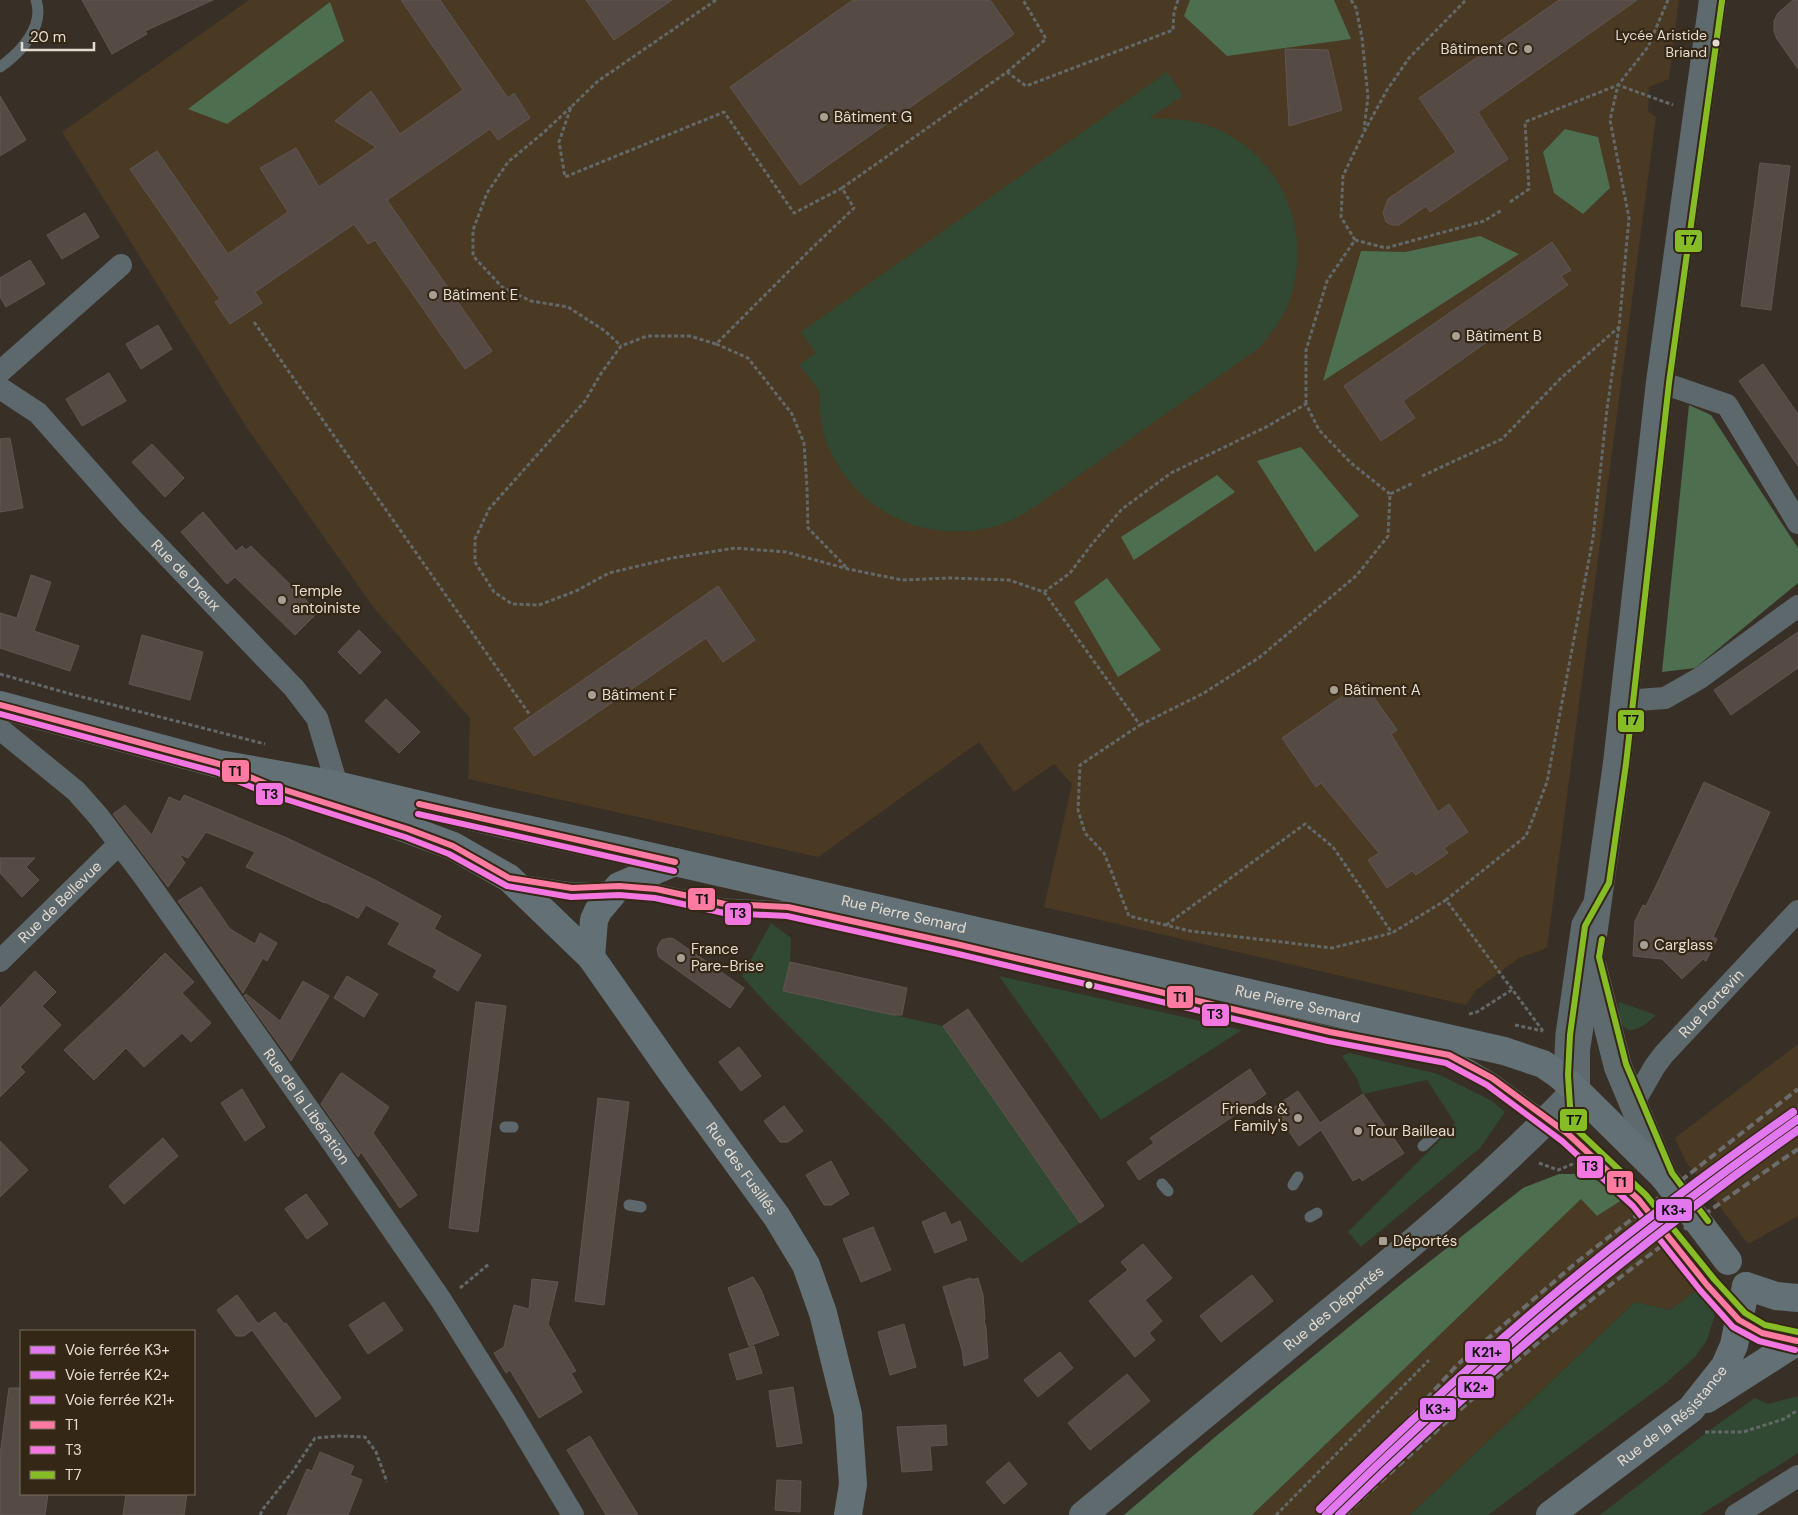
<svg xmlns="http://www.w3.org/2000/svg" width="1798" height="1515" font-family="'DM Sans',sans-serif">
<rect width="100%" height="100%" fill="#383026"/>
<!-- built -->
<path fill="#4a3923" d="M249,0H1679L1669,79L1649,87L1648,111L1656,117L1547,948L1519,958L1476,990L1466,1005L1044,907L1072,784L1054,764L1014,792L979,742L818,857L468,779L470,718L374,608L247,428L62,132Z
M1798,1044V1216L1748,1244L1686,1162L1675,1138Z
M1581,1198L1597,1216L1622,1200L1701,1287L1670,1310L1635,1302L1410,1515H1252Z"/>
<!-- green -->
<path fill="#314832" d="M1167,72L1183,96L1149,118C1169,119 1187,119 1206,125C1281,149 1317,235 1287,307C1281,322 1270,335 1259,348L1030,510C1018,517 1006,524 992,527C925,544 857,512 829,448C824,437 821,424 820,411C819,405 821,398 819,392C817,385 804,372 799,365L816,353L801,332Z
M771,923L791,938L790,962L784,991L943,1026L1080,1223L1021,1263L875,1112L766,1003L742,976Z
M999,976L1242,1030L1101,1120Z
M1619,1002L1656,1015C1646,1025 1626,1041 1619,1018C1618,1014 1619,1007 1619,1002Z
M1349,1053L1438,1074L1492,1101L1505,1112L1480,1148L1361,1247L1348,1232L1440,1140L1455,1123L1427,1080L1363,1094L1356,1077L1342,1056Z
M1701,1287L1715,1304L1714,1318L1707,1340L1695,1357L1666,1383L1488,1515H1410L1635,1302L1670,1310Z
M1798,1396V1453L1700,1515H1600L1707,1432L1755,1398L1768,1404Z"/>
<!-- forest -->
<path fill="#4d6e4f" d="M1190,0H1334L1351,39L1227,56L1184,16Z
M330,2L344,41L227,124L188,109Z
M1565,129L1598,137L1610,188L1583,214L1554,193L1543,152Z
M1480,236L1519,254L1323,381L1361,251L1405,252Z
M1689,405L1711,415L1798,548V583L1695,668L1662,672Z
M1301,447L1359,516L1315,552L1257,461Z
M1217,475L1235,492L1134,560L1121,537Z
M1107,578L1161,650L1118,677L1074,602Z
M1559,1174H1577L1607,1184L1622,1200L1597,1216L1581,1199L1252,1515H1124L1215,1437L1405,1281L1523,1188Z"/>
<!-- building -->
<path fill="#564a44" stroke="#605651" d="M82,0H213L145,31L147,34L112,54Z
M401,0H440L508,98L514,93L530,118L498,140L490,129L387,200L492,351L465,369L375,240L368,244L354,224L255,292L262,303L230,324L215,302L220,299L130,169L157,151L228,254L288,212L260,168L296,148L319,187L376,147L335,121L371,91L400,134L463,90Z
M586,0H672L614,40Z
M853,0H990L1014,34L800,185L730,87Z
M1559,0H1637L1478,112L1508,159L1430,212L1426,206L1399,225H1392L1386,222L1383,213L1388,199L1456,152L1419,98Z
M1793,0H1798V69L1777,39L1774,31V21L1778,13Z
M1285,49L1328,50L1342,110L1289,126Z
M0,96L26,140L0,156Z
M1760,163L1790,166L1771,310L1741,306Z
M85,213L99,237L62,259L47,235Z
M1552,242L1571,270L1561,276L1568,285L1403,401L1415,418L1381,441L1344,386Z
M30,260L45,284L6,307L0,297V278Z
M158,325L172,349L141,369L126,344Z
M1763,364L1798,414V466L1739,381Z
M109,373L126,401L82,426L66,399Z
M10,438L23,508L0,512V439Z
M152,444L184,478L165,497L132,462Z
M203,512L236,551L242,546L246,550L251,546L318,612L295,635L235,577L227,584L181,532Z
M31,575L51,582L34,631L79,646L70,671L0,648V613L17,618Z
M718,586L755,640L723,662L706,638L534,756L514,728Z
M359,630L381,652L360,674L338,652Z
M1798,632V668L1731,715L1714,690Z
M142,635L203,652L190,700L129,684Z
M1363,682L1397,730L1391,734L1438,812L1449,804L1468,832L1444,848L1448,853L1416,875L1412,871L1387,888L1368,860L1379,853L1321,783L1316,787L1282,738Z
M386,699L420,732L399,753L365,721Z
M1704,782L1770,812L1713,937L1717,939L1706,961L1703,959L1682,979L1662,959L1633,956L1635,921L1643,905L1646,906L1655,888Z
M184,795L287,838L375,880L441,916L434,929L481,955L458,991L433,977L437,970L388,944L400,923L366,905L358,918L325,902V903L246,867L255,852L206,832L188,858L179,854L185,863L168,887L113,814L125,805L152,835L169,797L180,802Z
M0,858H35L26,867L39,880L22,897L0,873Z
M201,887L230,929L255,944L260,933L277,943L267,961L263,958L243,993L178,901Z
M670,938L674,939L744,988L730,1008L659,957L657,949L659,944L662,940Z
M165,953L194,982L182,993L211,1023L191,1042L182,1033L144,1067L126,1048L94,1080L64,1050L127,991Z
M790,962L907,988L902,1015H893L783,991Z
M35,971L56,992L42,1006L61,1025L20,1067L25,1072L0,1097V1008Z
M347,976L378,994L364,1017L334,998Z
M303,981L329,996L291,1061L244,996L246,994L280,1021Z
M476,1002L506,1006L478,1232L449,1228Z
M968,1009L1104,1206L1080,1223L943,1026Z
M739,1047L761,1076L741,1091L719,1062Z
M1250,1069L1266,1094L1139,1180L1127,1162L1154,1143L1150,1138Z
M342,1073L389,1107L373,1133L417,1195L400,1208L361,1152L358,1157L321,1104L340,1074Z
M242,1089L265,1127L245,1141L221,1103Z
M1298,1091L1320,1123L1363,1094L1404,1153L1362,1181L1360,1177L1353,1181L1321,1130L1299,1146L1273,1108Z
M598,1098L629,1102L604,1305L575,1301Z
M784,1106L803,1131L788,1142H780L764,1121Z
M163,1138L178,1156L124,1204L109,1186Z
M0,1141L28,1170L0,1197Z
M831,1161L849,1194L831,1205H824L806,1175Z
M306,1194L328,1224L307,1239L285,1209Z
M945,1212L951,1225L960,1221L967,1240L935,1253L922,1222Z
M873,1227L891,1270L861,1282L843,1239Z
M1143,1244L1172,1278L1145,1300L1162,1321L1149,1333L1155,1340L1135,1357L1089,1301L1128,1270L1121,1262Z
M1252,1275L1273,1301L1221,1342L1200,1316Z
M753,1277L761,1290L779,1335L749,1346L728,1288Z
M971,1278V1280L978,1278L983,1295L985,1320L984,1321L986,1328L988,1358L964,1366L962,1350L943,1287Z
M532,1279L558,1282L548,1324L576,1371L571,1373L582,1392L539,1418L510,1370L506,1373L494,1353L504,1347L514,1305L529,1309Z
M237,1295L258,1324L275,1312L284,1324L286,1323L341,1398L316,1417L252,1330L244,1336H236L217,1310Z
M384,1302L403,1330L368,1354L349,1325Z
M904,1324L916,1367L890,1375L878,1332Z
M754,1346L762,1373L737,1380L729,1354Z
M1060,1352L1073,1368L1038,1397L1024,1380Z
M1127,1374L1150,1401L1090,1450L1068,1423Z
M793,1387L802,1443L777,1447L769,1391Z
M9,1388H21V1494H48L45,1515H0V1455Z
M946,1425L947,1445L930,1446L932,1470L902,1472L897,1427Z
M590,1436L611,1471L638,1515H606L567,1450Z
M320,1452L354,1466L350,1475L362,1480L348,1515H287L307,1469L312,1471Z
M1009,1462L1027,1484L1004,1504L986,1482Z
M777,1480L801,1481L800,1512L775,1510Z
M126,1494H187L184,1515H123Z"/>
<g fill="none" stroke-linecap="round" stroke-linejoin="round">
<!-- path -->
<path stroke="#636868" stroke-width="3" stroke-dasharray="4 2.5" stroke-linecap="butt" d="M716,0L598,81L571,107L559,142L565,177L724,112L794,213L842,188
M1178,0L1174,12L1173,30L1026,86L1007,72L842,188L854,208L810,250L716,344L690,336H647L621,346L600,375L585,401L489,509L475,539V562L494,592L512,604L539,605L576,591L609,573L672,558L735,548L786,552L848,569L902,580L949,578L1009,580L1044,592L1070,573L1092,544L1122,509L1171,473L1268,426L1306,404L1319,430L1351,463L1390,494
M1351,0L1356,8L1362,38L1368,97L1364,129
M1007,72L1046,39L1023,0
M571,107L543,133L508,162L487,193L473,230V256L502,287L531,301L568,307L605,331L621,346
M1510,202L1529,189L1525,122L1618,85L1648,47L1668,0
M1355,240L1341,217L1343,176L1364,132L1387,90L1409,58L1466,0
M254,322L530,715
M716,344L748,358L792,414L804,443L807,488L808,528L847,568
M1306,404V350L1327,281L1355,240L1386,248L1484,221L1502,210
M1422,476L1502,439L1561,378L1619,327L1629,218L1610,120L1618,85L1673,105
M1044,592L1140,725L1080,765L1078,810L1085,833L1104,853L1129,916L1190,931L1332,948L1392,933L1446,900
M0,674L67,693L265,744
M1140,725L1204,693L1260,657L1357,575L1388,536L1390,494L1413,483
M1166,925L1305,824L1333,847L1392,933
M1469,1014L1477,1012L1513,989
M1515,1025L1543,1031
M1543,1031L1446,900L1526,836L1547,782L1593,538L1607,409L1619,327
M1539,1163L1558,1170L1575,1163
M460,1288L489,1264
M1705,1432H1743L1784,1419L1798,1410
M260,1515L263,1509L293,1471L315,1438L339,1436L365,1437L376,1452L387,1482
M1276,1515L1429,1360"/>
<!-- lane -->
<path stroke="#5d686d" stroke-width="11" d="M0,67C20,53 45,27 36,0
M519,880L572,888L614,887
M633,888L656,889L725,904L788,907L956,944L1330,1032L1449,1055L1470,1065L1492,1078L1568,1134L1639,1200
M1559,1073L1561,1034L1577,923L1588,903
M505,1127H513
M1423,1146L1436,1134
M1162,1184L1168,1191
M1293,1185L1298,1177
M629,1205L641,1207
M1310,1217L1317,1213
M1704,1281L1739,1320L1762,1333L1793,1341"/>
<!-- street -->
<g stroke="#5d686d" stroke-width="22">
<path d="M0,372L121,265"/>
<path d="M1660,382L1727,405L1798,523"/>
<path id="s1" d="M0,388L38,413L131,518L294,688L317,718L337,785"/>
<path d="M1624,701L1665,698L1700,678L1798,606"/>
<path id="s2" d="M0,729L76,791L99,817L145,878L334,1145L441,1300L512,1413L573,1515"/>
<path id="s3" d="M0,961L119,844"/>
<path id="s4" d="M1633,1104L1655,1066L1664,1054L1798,911"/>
<path d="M1736,1515L1798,1476"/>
</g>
<!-- secondary -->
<g stroke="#5e6a6d" stroke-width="28">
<path d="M1593,968L1618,1067L1664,1177"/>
<path id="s5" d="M1083,1515C1159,1452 1235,1390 1311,1327C1403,1252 1494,1176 1576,1090V1050L1590,957L1617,763L1660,382L1713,0"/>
</g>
<!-- primary -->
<g stroke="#637176" stroke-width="28">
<path id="s6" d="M0,705L219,764L337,785L489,821L622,850L1504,1051L1543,1064L1559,1075L1576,1090L1664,1177"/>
<path id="s7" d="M296,793L369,815L453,846L509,878L591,957L675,1077L777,1217L806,1265L823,1313L848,1414L853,1484L848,1515"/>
<path d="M591,957L594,920L598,911L619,886L675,862"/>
<path d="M1746,1286L1776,1296L1798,1298"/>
<path d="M1707,1399L1798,1341"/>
<path id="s8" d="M1550,1515L1691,1409L1725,1366L1734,1345L1746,1286"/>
</g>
<!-- rail -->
<path stroke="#6b6c6b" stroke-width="4" stroke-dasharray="8 4" stroke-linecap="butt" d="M1322,1515L1457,1365L1577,1262L1798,1089
M1345,1515C1369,1491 1395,1469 1420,1446C1538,1337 1665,1239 1798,1149"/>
<!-- lane-bridge -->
<path stroke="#5d686d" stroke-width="11" d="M1639,1200L1704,1281"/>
<!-- primary-bridge -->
<path stroke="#637176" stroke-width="28" d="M1664,1177L1728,1261"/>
<defs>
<path id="bus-1" d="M0,705L219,764L269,785L408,829L453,846L509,878L572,888L619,886L656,889L725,904L788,907L956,944L1330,1032L1449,1055L1492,1078L1568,1134L1639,1200L1707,1285L1739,1320L1762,1333L1797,1341
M419,804L675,862"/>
<path id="bus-2" d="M0,714L216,772L266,793L405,837L449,854L507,886L571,897L619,895L655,898L724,913L787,916L954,953L1328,1041L1446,1063L1487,1085L1562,1141L1633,1206L1700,1290L1733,1327L1759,1341L1795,1350
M418,814L674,871"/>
<path id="bus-3" d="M1722,1L1669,383L1626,764L1609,883L1585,926L1570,1035L1568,1075L1570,1106L1576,1129L1646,1195L1714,1279L1745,1313L1765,1325L1798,1332
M1602,939L1599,957L1626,1064L1672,1173L1708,1221"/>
</defs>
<!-- bus-1 casing -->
<use href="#bus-1" stroke="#352715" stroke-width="10"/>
<!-- bus-2 casing -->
<use href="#bus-2" stroke="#352715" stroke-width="10"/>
<!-- bus-3 casing -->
<use href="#bus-3" stroke="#352715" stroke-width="10"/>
<!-- bus-1 -->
<use href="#bus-1" stroke="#fe7aa1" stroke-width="6"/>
<!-- bus-2 -->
<use href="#bus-2" stroke="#f476e0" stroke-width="6"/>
<!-- bus-3 -->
<use href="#bus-3" stroke="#86bc25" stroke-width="6"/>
<defs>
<path id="rail-1" d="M1326,1515C1399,1443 1474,1374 1552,1308C1631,1241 1714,1179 1798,1119"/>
<path id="rail-2" d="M1339,1515C1484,1373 1632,1247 1798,1130"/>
<path id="rail-3" d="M1320,1509C1393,1437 1468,1367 1546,1301C1625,1234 1708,1172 1793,1112"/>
</defs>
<!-- rail-1 casing -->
<use href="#rail-1" stroke="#352715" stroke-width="11"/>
<!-- rail-2 casing -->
<use href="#rail-2" stroke="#352715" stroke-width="11"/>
<!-- rail-3 casing -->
<use href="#rail-3" stroke="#352715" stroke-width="11"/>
<!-- rail-1 -->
<use href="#rail-1" stroke="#e278ef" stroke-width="8"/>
<!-- rail-2 -->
<use href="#rail-2" stroke="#e278ef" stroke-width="8"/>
<!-- rail-3 -->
<use href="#rail-3" stroke="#e278ef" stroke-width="8"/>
</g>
<!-- markers -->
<g fill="#e4dbd0" stroke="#352715" stroke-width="2">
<circle cx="1716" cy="43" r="4.5"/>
<circle cx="1089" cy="985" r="4.5"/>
</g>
<g fill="#a89f94" stroke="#352715" stroke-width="2">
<circle cx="1528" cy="49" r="5"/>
<circle cx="824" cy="117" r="5"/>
<circle cx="433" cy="295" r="5"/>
<circle cx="1456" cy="336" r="5"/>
<circle cx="282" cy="600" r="5"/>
<circle cx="1334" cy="690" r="5"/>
<circle cx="592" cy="695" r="5"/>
<circle cx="1644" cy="945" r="5"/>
<circle cx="681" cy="958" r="5"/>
<circle cx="1298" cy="1118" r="5"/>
<circle cx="1358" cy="1131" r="5"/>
<rect x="1378" y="1236" width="10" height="10" rx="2.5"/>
</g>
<g text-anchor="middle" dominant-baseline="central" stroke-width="4.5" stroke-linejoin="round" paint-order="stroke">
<!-- bus labels -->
<g font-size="14" fill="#e4dbd0" stroke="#352715" text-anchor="end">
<text x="1707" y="35">Lycée Aristide<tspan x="1707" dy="17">Briand</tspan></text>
</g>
<!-- poi labels -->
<g font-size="15" fill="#e4dbd0" stroke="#352715" text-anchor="start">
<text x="1518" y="49" text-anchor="end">Bâtiment C</text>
<text x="834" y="117">Bâtiment G</text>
<text x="443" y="295">Bâtiment E</text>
<text x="1466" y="336">Bâtiment B</text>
<text x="292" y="591">Temple<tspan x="292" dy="17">antoiniste</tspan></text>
<text x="1344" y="690">Bâtiment A</text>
<text x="602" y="695">Bâtiment F</text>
<text x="1654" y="945">Carglass</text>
<text x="691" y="949">France<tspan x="691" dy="17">Pare-Brise</tspan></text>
<text x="1288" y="1109" text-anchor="end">Friends &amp;<tspan x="1288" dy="17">Family's</tspan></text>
<text x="1368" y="1131">Tour Bailleau</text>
<text x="1393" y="1241">Déportés</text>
</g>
<!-- street labels -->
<g font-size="15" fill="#e4dbd0" stroke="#352715">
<text stroke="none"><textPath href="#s1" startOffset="265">Rue de Dreux</textPath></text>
<text stroke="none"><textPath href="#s3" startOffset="84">Rue de Bellevue</textPath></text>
<text stroke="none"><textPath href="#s6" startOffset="928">Rue Pierre Semard</textPath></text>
<text stroke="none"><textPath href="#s6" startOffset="1332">Rue Pierre Semard</textPath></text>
<text stroke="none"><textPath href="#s4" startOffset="128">Rue Portevin</textPath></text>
<text stroke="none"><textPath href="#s2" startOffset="489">Rue de la Libération</textPath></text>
<text stroke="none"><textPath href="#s7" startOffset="604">Rue des Fusillés</textPath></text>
<text stroke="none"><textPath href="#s5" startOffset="325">Rue des Déportés</textPath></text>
<text stroke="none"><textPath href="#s8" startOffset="158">Rue de la Résistance</textPath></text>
</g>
</g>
<g stroke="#352715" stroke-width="2">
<rect x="1674" y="229" width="29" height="24" rx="5" fill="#86bc25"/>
<rect x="1617" y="709" width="28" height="24" rx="5" fill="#86bc25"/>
<rect x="221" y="759" width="29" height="24" rx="5" fill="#fe7aa1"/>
<rect x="255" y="782" width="29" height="24" rx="5" fill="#f476e0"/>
<rect x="687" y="887" width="29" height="24" rx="5" fill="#fe7aa1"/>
<rect x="724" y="902" width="28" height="24" rx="5" fill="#f476e0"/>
<rect x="1166" y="985" width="28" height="24" rx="5" fill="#fe7aa1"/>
<rect x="1201" y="1003" width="29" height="24" rx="5" fill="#f476e0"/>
<rect x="1559" y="1108" width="29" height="24" rx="5" fill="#86bc25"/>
<rect x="1576" y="1155" width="28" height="24" rx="5" fill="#f476e0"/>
<rect x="1606" y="1170" width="28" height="24" rx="5" fill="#fe7aa1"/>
<rect x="1655" y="1198" width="38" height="24" rx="5" fill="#e278ef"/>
<rect x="1464" y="1340" width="47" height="24" rx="5" fill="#e278ef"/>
<rect x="1457" y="1375" width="38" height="24" rx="5" fill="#e278ef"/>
<rect x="1419" y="1397" width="38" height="24" rx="5" fill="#e278ef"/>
</g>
<g font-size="14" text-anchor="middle" font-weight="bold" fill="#111">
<text x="1689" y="245">T7</text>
<text x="1631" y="725">T7</text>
<text x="235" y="776">T1</text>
<text x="270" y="799">T3</text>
<text x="702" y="904">T1</text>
<text x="738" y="918">T3</text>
<text x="1180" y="1002">T1</text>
<text x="1215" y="1019">T3</text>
<text x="1574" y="1125">T7</text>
<text x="1590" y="1171">T3</text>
<text x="1620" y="1187">T1</text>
<text x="1674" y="1215">K3+</text>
<text x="1487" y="1357">K21+</text>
<text x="1476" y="1392">K2+</text>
<text x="1438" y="1414">K3+</text>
</g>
<!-- legend -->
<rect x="20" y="1330" width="175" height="165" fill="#352715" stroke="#7b6f60"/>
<rect x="30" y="1346" width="25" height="8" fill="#e278ef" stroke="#7b6f60"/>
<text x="65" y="1355" font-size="15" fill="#e4dbd0">Voie ferrée K3+</text>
<rect x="30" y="1371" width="25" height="8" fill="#e278ef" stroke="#7b6f60"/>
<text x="65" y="1380" font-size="15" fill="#e4dbd0">Voie ferrée K2+</text>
<rect x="30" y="1396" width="25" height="8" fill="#e278ef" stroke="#7b6f60"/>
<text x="65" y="1405" font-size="15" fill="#e4dbd0">Voie ferrée K21+</text>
<rect x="30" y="1421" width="25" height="8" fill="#fe7aa1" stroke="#7b6f60"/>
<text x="65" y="1430" font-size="15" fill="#e4dbd0">T1</text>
<rect x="30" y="1446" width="25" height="8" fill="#f476e0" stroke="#7b6f60"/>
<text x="65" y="1455" font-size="15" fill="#e4dbd0">T3</text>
<rect x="30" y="1471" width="25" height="8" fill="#86bc25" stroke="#7b6f60"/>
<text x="65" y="1480" font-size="15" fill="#e4dbd0">T7</text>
<!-- scale -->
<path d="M22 42v8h72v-8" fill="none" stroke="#e4dbd0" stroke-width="2.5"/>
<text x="30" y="42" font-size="15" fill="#e4dbd0" stroke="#352715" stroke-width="4" paint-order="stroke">20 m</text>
</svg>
